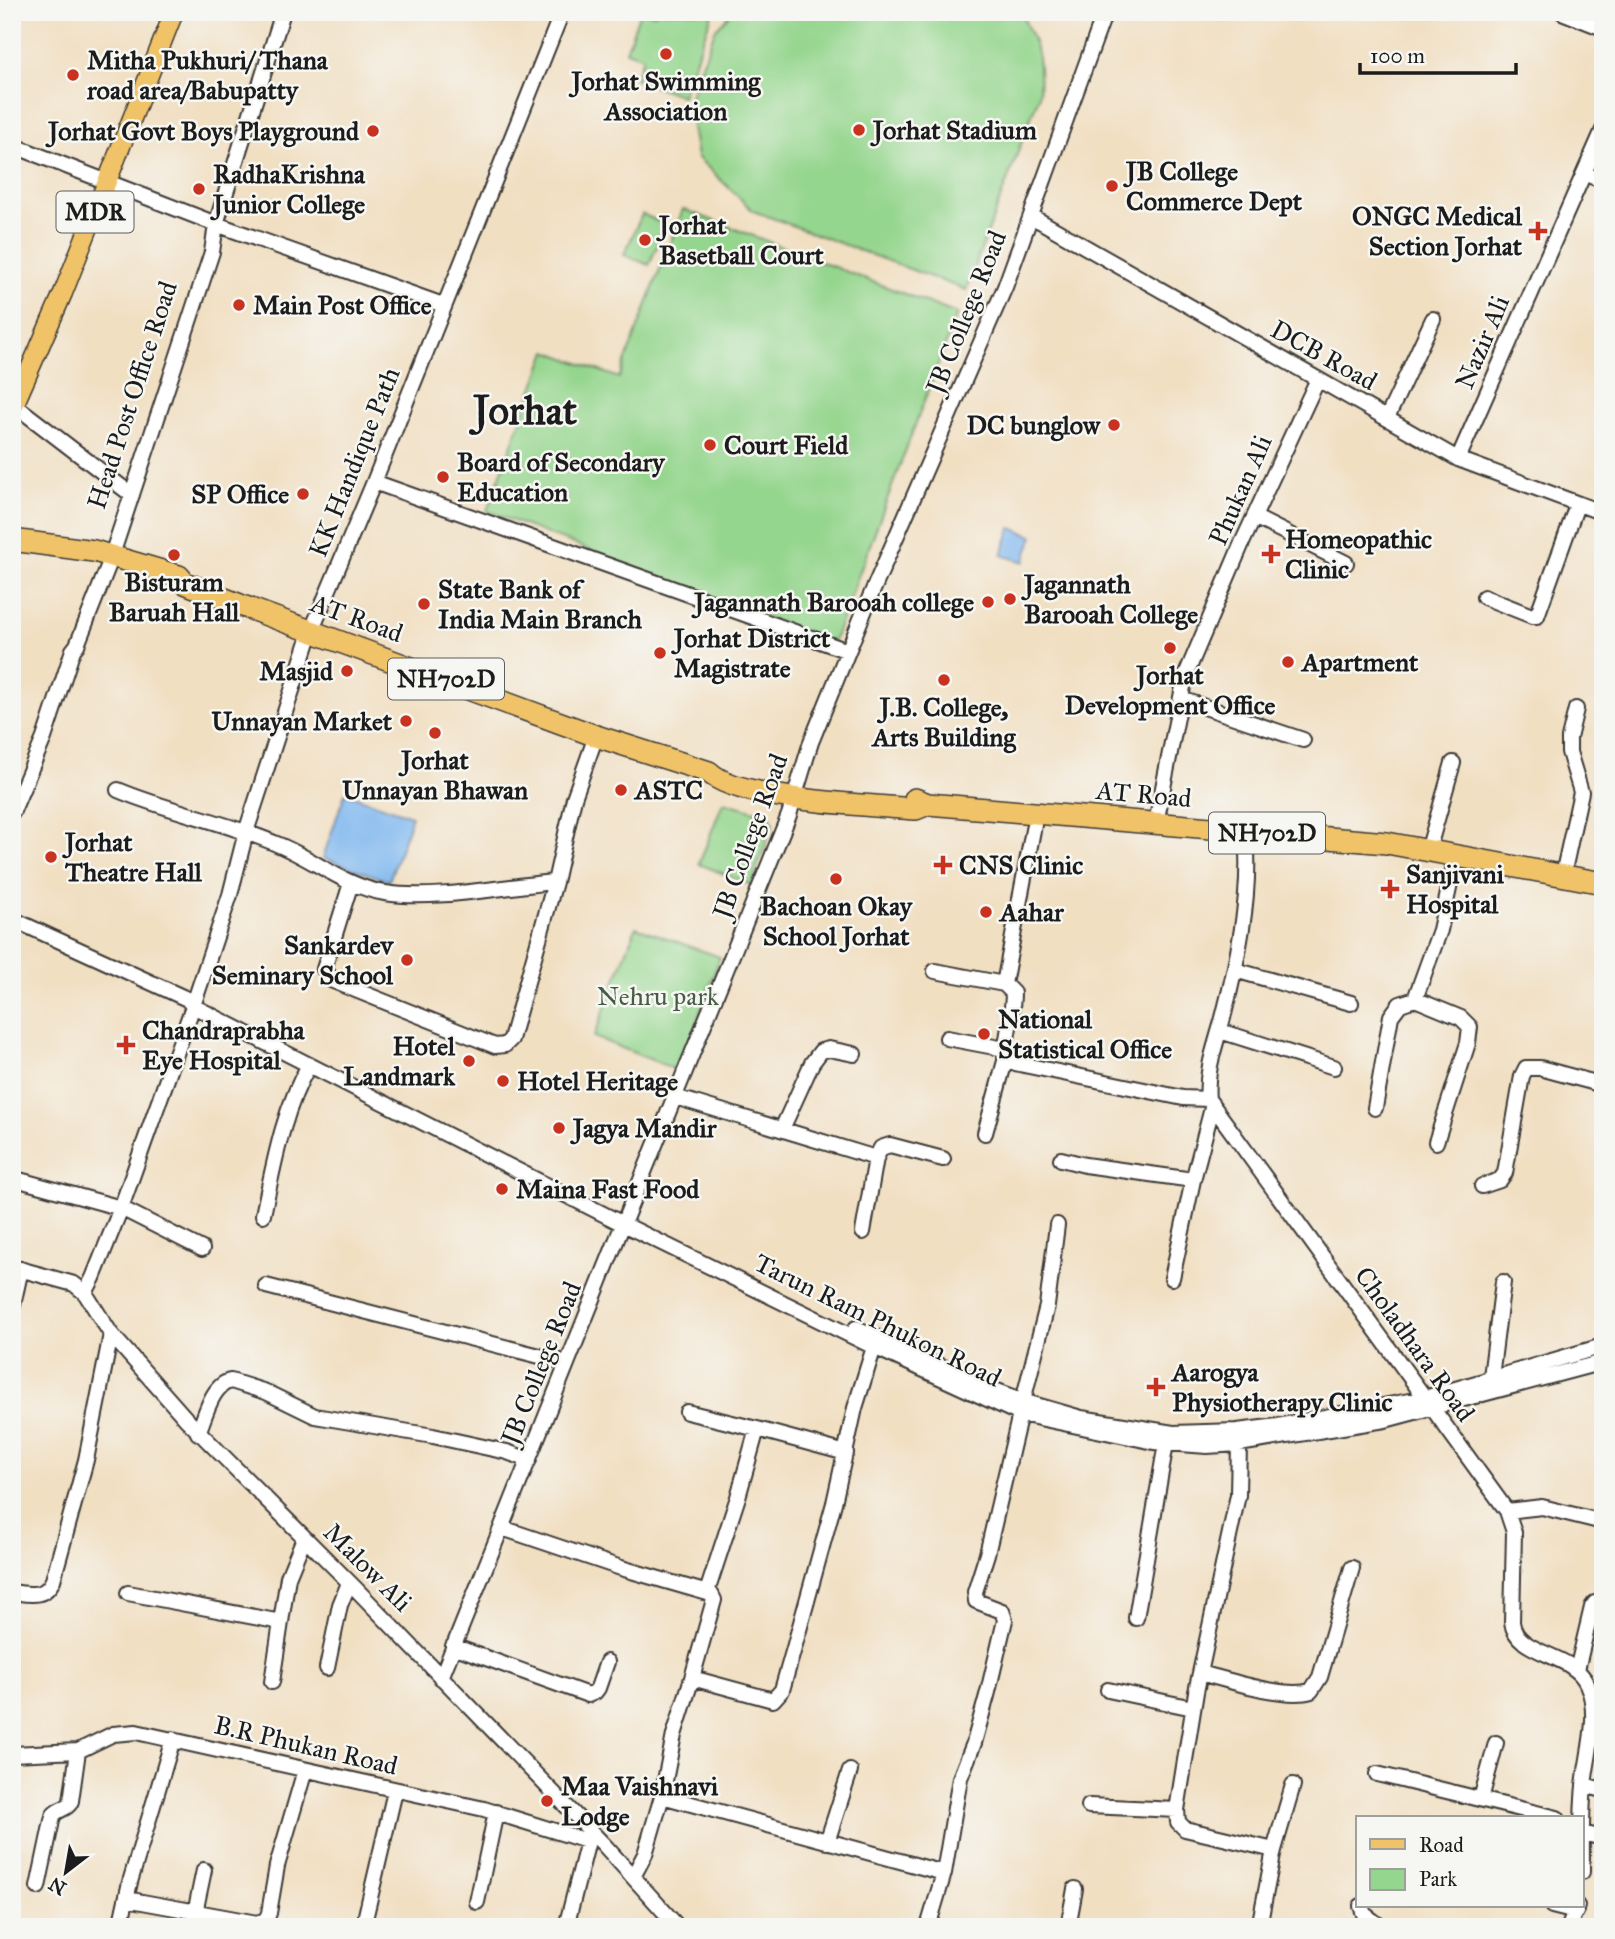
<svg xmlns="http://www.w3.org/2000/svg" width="1615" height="1939" font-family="'IM FELL Great Primer',serif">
<rect width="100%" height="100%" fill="#f6f6f2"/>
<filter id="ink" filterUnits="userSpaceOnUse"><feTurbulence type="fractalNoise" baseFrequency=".0143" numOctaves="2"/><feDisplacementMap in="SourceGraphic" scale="14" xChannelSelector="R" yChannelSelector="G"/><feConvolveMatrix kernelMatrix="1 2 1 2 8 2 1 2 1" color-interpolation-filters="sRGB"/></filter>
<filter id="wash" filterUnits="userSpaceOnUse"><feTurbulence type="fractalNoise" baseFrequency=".00686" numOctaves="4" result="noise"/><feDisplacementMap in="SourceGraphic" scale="28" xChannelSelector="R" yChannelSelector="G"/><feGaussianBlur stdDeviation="1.57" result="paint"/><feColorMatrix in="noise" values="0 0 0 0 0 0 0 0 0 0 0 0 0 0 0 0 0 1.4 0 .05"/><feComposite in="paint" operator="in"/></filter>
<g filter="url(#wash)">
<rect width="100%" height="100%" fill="#f1dfc2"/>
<!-- green -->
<path fill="#95d68e" stroke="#587955" stroke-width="2" d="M640,12L655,14L656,12H713L682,96L635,79L643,57L626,51Z
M732,12H1020C1038,45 1041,59 1039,96L966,290L753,211L697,157L688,102L715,30Z
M683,209L957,314L833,643L487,511L547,351L619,378Z
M642,214L666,225L649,265L624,255Z
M723,802L770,815L773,824L751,885L699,864Z
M636,927L720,957L679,1071L594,1037Z"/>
<!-- water -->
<path fill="#7fb7ef" stroke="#4e6a86" stroke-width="2" d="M1011,528L1033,536L1024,562L1002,555Z
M345,793L412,816L389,881L323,858Z"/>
</g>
<g filter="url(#ink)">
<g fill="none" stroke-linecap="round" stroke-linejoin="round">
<defs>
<path id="minor" d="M1562,12L1603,28
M12,145L216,224L443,305
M1584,173L1603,181
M1031,216L1458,459L1603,513
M12,403L132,495
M1387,418L1433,319
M1458,459L1603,130
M374,482L848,651
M1254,517L1346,563
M1484,597L1532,616H1537L1577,505
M1181,699L1303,740
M118,790C170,812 227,822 279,845C315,860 346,887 385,893C434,901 505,886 555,882L574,798L596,736
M12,813L44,738L73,650L77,645L109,564L212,252L216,224L283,12
M1156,823L1185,677L1242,543L1317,381
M1245,830C1253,885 1238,960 1224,1014C1217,1042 1205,1069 1208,1099L1507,1511L1514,1532L1512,1622C1516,1656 1573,1652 1587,1684C1601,1715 1587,1753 1584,1786C1581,1814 1582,1843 1582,1872
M1428,851L1453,763
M1563,875L1581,792L1569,752V738L1576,709
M351,883L324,969L333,981L495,1046L505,1045L511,1039L555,882
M12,919L187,999L193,1006L623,1224L874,1347L1020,1414L1154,1442L1207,1446L1239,1444L1385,1420L1603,1362
M1235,970L1351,1003
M935,971L1004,984L1013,993C1013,1016 1005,1038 1005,1061L985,1133
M1004,984L1036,814
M1415,999L1461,1018L1470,1027L1468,1043L1436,1142
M1220,1031L1334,1067
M947,1038L1005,1049
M1005,1061L1183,1098L1208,1099
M675,1097L876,1158
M1375,1108L1391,1016L1400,1004L1415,999L1440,930L1456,856
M782,1129L812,1063L821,1051L829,1049L854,1054
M1061,1159L1085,1165L1193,1180
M12,1178L121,1208L202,1249
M1482,1186L1500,1180L1505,1173L1522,1076L1526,1068H1540L1603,1085
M263,1215C274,1164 283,1110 309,1065
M863,1232L876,1158L881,1148L890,1145L943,1159
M12,1267L74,1284L85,1293L111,1334L187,1420L355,1588L605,1846L678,1927
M1172,1278L1193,1180L1212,1108
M266,1286L567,1363
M85,1293L93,1278L121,1208L193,1006L230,895L246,832L311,632L374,482L562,12
M12,1309L21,1269
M856,1328L992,1389L1029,1403L1081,1418L1173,1433L1237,1431L1278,1426L1425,1398L1603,1346
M1491,1377L1503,1282
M1023,1401L1047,1306L1057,1225
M687,1412L757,1429
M198,1433C205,1417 212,1384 231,1381L266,1392L315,1416L433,1436L507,1452L529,1460
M1239,1444L1238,1495L1196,1692L1177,1810L1178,1822L1185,1829L1274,1850L1259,1927
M1507,1511L1542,1507L1603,1522
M502,1528L621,1568L711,1594L714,1600L692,1678L773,1700L782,1690L794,1648L834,1503L855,1408L874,1347
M12,1592C29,1594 45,1599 53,1580L86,1460L111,1334
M707,1592L738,1497L757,1429L846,1453
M128,1593L281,1622L288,1577L304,1538
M1136,1618L1166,1443
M453,1646L588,1695L595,1692L598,1688L607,1662
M327,1668L340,1605L349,1583
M1577,1670L1592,1607L1595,1603L1603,1602
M1200,1673C1228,1680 1284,1699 1311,1691L1320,1677L1352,1568
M441,1678L623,1224L789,815L811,742L870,597L1005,287L1105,12
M272,1682L281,1622
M1108,1690L1193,1708
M12,1754L78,1751L113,1734L136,1732L484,1809L587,1841
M1377,1774L1557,1818
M1584,1785L1603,1790
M662,1796L674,1735L692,1678
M1481,1799L1496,1743
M1089,1806L1177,1810
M1582,1833L1603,1838
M827,1842L850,1771
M1274,1850L1293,1785
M633,1877L645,1854L662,1796L944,1873
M38,1887L53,1816C58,1808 68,1810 71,1801L78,1751
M126,1899L257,1923L266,1920L269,1913L277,1866L305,1770
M477,1902L496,1812
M1361,1906L1364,1914L1381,1927
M1552,1906L1576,1912
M195,1913L204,1870
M366,1915L395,1791
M120,1927L130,1882L173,1739
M566,1927L590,1833
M928,1927L944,1873L960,1778L974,1743L988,1692L1005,1620L1002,1611L976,1601L975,1592L987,1554L1020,1414
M1068,1927L1075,1889
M1569,1927L1577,1906"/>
<path id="major" d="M12,410L63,293L174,12"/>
<path id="highway" d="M12,540L94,551L179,576L185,583L240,605L596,736L709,772C738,801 873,805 916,809L928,804
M915,799L928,804L1387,843L1603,883"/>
</defs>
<!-- minor casing -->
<use href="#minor" stroke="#3c3935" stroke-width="18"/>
<!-- major casing -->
<use href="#major" stroke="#3c3935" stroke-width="21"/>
<!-- highway casing -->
<use href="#highway" stroke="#3c3935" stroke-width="24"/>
<!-- minor -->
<use href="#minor" stroke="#fff" stroke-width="14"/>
<!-- major -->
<use href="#major" stroke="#f1c369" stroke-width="18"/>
<!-- highway -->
<use href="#highway" stroke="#f1c369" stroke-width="21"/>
</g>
</g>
<!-- markers -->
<g fill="#c8321e" stroke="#f6f6f2" stroke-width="2.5">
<circle cx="666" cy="54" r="7"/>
<circle cx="73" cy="75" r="7"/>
<circle cx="859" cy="130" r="7"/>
<circle cx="373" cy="131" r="7"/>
<circle cx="1112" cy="186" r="7"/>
<circle cx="199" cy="189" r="7"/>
<path d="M1534.5 220.5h7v7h7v7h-7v7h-7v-7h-7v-7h7z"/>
<circle cx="645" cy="240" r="7"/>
<circle cx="239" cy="305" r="7"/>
<circle cx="1114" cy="425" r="7"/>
<circle cx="710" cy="445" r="7"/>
<circle cx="443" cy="477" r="7"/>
<circle cx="303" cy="494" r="7"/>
<path d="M1267.5 543.5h7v7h7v7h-7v7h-7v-7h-7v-7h7z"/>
<circle cx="174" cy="555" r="7"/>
<circle cx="1010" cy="599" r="7"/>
<circle cx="988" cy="602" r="7"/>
<circle cx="424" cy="604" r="7"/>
<circle cx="1170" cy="648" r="7"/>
<circle cx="660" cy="653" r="7"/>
<circle cx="1288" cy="662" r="7"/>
<circle cx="347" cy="671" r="7"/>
<circle cx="944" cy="680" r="7"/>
<circle cx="406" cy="721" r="7"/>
<circle cx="435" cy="733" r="7"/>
<circle cx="621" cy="790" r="7"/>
<circle cx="51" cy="857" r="7"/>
<path d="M939.5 854.5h7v7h7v7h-7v7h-7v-7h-7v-7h7z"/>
<circle cx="836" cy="879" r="7"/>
<path d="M1386.5 878.5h7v7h7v7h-7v7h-7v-7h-7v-7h7z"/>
<circle cx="986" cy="912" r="7"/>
<circle cx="407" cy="960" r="7"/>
<circle cx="984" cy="1034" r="7"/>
<path d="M122.5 1034.5h7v7h7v7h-7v7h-7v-7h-7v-7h7z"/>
<circle cx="469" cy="1061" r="7"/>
<circle cx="503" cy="1081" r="7"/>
<circle cx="559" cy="1128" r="7"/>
<circle cx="502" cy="1189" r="7"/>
<path d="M1152.5 1376.5h7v7h7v7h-7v7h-7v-7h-7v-7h7z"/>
<circle cx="547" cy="1801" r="7"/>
</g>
<g text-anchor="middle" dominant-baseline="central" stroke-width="5" stroke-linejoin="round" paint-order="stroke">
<!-- shield labels -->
<g fill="#f6f6f2" stroke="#5d5d5c" stroke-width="2">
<rect x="56.5" y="191.5" width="77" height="41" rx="5"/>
<rect x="388" y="658.5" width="116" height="41" rx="5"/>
<rect x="1209" y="812.5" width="116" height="41" rx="5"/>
</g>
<g font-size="24" font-weight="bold" fill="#1c1c1c">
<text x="95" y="212">MDR</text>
<text x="446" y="679">NH702D</text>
<text x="1267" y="833">NH702D</text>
</g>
<!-- poi labels -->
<g font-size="26" font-weight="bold" fill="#1c1c1c" stroke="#f6f6f2" text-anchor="start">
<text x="87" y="60">Mitha Pukhuri/ Thana<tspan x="87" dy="30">road area/Babupatty</tspan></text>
<text x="666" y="81" text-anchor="middle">Jorhat Swimming<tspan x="666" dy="30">Association</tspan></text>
<text x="873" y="130">Jorhat Stadium</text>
<text x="359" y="131" text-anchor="end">Jorhat Govt Boys Playground</text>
<text x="1126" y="171">JB College<tspan x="1126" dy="30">Commerce Dept</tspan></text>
<text x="213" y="174">RadhaKrishna<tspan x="213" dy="30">Junior College</tspan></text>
<text x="1522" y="216" text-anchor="end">ONGC Medical<tspan x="1522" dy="30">Section Jorhat</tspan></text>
<text x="659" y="225">Jorhat<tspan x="659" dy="30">Basetball Court</tspan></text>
<text x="253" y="305">Main Post Office</text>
<text x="1100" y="425" text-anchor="end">DC bunglow</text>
<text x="724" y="445">Court Field</text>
<text x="457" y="462">Board of Secondary<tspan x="457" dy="30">Education</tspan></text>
<text x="289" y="494" text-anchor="end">SP Office</text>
<text x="1285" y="539">Homeopathic<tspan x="1285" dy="30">Clinic</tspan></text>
<text x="174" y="582" text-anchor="middle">Bisturam<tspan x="174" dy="30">Baruah Hall</tspan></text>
<text x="1024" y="584">Jagannath<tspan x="1024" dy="30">Barooah College</tspan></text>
<text x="438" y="589">State Bank of<tspan x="438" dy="30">India Main Branch</tspan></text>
<text x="974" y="602" text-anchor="end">Jagannath Barooah college</text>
<text x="674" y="638">Jorhat District<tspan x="674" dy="30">Magistrate</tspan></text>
<text x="1302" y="662">Apartment</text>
<text x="333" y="671" text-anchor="end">Masjid</text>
<text x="1170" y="675" text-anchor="middle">Jorhat<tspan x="1170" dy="30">Development Office</tspan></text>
<text x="944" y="707" text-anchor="middle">J.B. College,<tspan x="944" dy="30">Arts Building</tspan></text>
<text x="392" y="721" text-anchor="end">Unnayan Market</text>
<text x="435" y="760" text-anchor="middle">Jorhat<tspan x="435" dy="30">Unnayan Bhawan</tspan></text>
<text x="635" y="790">ASTC</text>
<text x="65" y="842">Jorhat<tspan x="65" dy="30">Theatre Hall</tspan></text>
<text x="959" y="865">CNS Clinic</text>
<text x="1406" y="874">Sanjivani<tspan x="1406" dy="30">Hospital</tspan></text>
<text x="836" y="906" text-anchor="middle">Bachoan Okay<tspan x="836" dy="30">School Jorhat</tspan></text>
<text x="1000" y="912">Aahar</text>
<text x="393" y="945" text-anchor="end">Sankardev<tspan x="393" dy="30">Seminary School</tspan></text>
<text x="998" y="1019">National<tspan x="998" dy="30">Statistical Office</tspan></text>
<text x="142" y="1030">Chandraprabha<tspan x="142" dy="30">Eye Hospital</tspan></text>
<text x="455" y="1046" text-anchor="end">Hotel<tspan x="455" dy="30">Landmark</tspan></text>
<text x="517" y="1081">Hotel Heritage</text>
<text x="573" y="1128">Jagya Mandir</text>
<text x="516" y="1189">Maina Fast Food</text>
<text x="1172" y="1372">Aarogya<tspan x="1172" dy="30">Physiotherapy Clinic</tspan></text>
<text x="561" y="1786">Maa Vaishnavi<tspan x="561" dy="30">Lodge</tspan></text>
</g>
<!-- street labels -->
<g font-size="26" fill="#1c1c1c" stroke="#f6f6f2">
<text transform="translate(966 312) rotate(-68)">JB College Road</text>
<text transform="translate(1482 342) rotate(-67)">Nazir Ali</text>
<text transform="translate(1324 355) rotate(29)">DCB Road</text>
<text transform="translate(132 395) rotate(-72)">Head Post Office Road</text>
<text transform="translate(354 462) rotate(-68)">KK Handique Path</text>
<text transform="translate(1240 490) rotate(-66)">Phukan Ali</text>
<text transform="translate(357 618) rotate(20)">AT Road</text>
<text transform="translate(1144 794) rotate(5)">AT Road</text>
<text transform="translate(750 836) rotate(-70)">JB College Road</text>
<text transform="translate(878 1320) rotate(26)">Tarun Ram Phukon Road</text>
<text transform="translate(1415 1344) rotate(54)">Choladhara Road</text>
<text transform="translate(541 1363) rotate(-68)">JB College Road</text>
<text transform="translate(368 1567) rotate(45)">Malow Ali</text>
<text transform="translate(306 1745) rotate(13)">B.R Phukan Road</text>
</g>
<!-- park labels -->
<g font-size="26" fill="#465d44" stroke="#f6f6f2">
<text x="658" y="996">Nehru park</text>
</g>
<!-- town labels -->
<g font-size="40" font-weight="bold" fill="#1c1c1c" stroke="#f6f6f2">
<text x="525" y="410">Jorhat</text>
</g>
</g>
<!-- margin -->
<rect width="1615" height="1939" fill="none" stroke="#f6f6f2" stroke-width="42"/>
<!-- legend -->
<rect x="1356" y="1816" width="228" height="91" fill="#f6f6f2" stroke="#9f9f9c" stroke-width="2"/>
<rect x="1370" y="1839" width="35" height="10" fill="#f1c369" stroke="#9f9f9c" stroke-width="2"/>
<text x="1419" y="1852" font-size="21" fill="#1c1c1c">Road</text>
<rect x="1370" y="1869" width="35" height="21" fill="#95d68e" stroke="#9f9f9c" stroke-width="2"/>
<text x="1419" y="1886" font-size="21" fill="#1c1c1c">Park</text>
<!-- north arrow -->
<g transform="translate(66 1872) rotate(211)" stroke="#f6f6f2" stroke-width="5" paint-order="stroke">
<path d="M0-5L12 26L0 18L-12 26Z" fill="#1c1c1c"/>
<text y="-10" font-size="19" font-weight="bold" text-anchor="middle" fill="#1c1c1c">N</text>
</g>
<!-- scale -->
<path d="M1360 63v10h156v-10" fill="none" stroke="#1c1c1c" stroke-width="3.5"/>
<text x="1370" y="63" font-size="21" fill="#1c1c1c" stroke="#f6f6f2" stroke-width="5" paint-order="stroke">100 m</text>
</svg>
